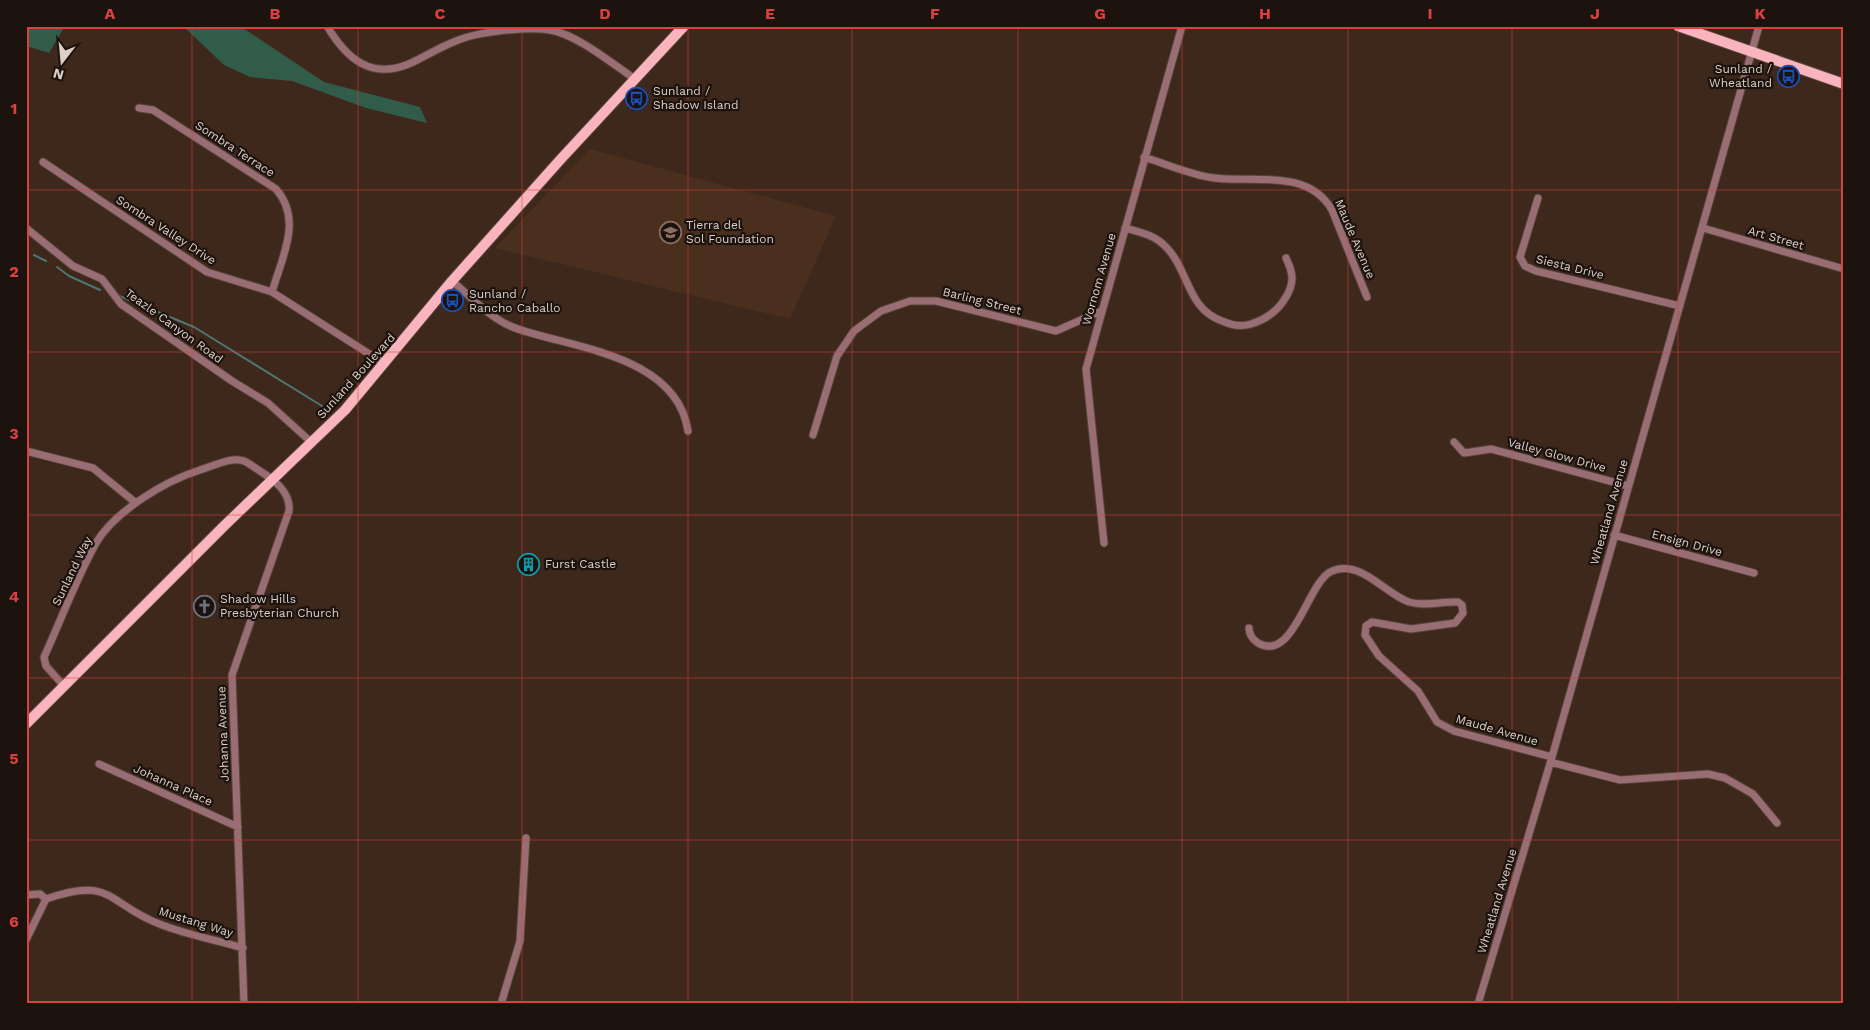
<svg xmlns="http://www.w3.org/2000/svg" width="1870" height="1030" font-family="'Work Sans',sans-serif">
<rect width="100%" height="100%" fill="#3d281b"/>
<!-- built -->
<path fill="#4a2f1e" d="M590,149L836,216L790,319L495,248Z"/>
<!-- green -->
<path fill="#315c4a" d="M26,26H65L49,53L26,46Z
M183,26H240L324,82L420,107L427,123L366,108L292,81L250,77L224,65Z"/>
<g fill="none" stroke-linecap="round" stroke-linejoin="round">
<!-- stream -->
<path stroke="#4f7472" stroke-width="2" d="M34,255L46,261
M57,267L69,276L100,290
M117,295L194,327L322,406"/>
<defs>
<path id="street" d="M327,26C346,58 371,81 411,63C426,56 440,47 456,41C476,32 528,26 550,30C578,35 611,63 635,79
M139,108L153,110L276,189C303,220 282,257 272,292
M1144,157C1166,164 1191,175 1214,178C1254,183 1308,168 1332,210L1367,297
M43,162L207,272L272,292L385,364
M1538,198L1520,257L1525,266L1536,271L1680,306
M26,228L73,266L102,279L121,304L232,381L268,403L311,442
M1125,228C1140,232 1155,235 1166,247C1189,270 1187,309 1222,321C1231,325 1242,327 1251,324C1267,319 1278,311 1286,297C1295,282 1293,273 1286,258
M1703,228L1844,269
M452,281C469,295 486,314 506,324C515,329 527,332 538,335C592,350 678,363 688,431
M813,435L837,356L854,331L881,311L910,301H936L1056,331L1101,311
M1454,442L1464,453L1491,449L1628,486
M26,451L93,468L136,503
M1614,535L1754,573
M1104,543L1086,369L1182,26
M1249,628C1249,634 1252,639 1258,643C1293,663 1307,585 1330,572C1359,557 1385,594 1409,602C1426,607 1441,601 1458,602L1462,605L1463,613L1455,623L1411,629L1372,622L1366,626L1365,635L1379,656L1418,691L1437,722L1454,731L1552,757
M63,685L46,666L44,657C61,620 76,579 96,543C115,511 165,481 200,470C211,467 232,456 244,461C249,463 255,468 260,471C274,480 291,492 289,511L232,675L244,1004
M1550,762L1620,780L1708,774L1725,778L1753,794L1777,823
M99,764L238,827
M26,895L40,894L46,899
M26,940L46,899C114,875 107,905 162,925C188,935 216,940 243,948
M501,1004L520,941L526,838
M1478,1004L1552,757L1759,26"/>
<path id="primary" d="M1678,26L1844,84
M26,724L225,525L345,410L452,281L560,160L684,26"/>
</defs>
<!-- street casing -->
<use href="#street" stroke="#574337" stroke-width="9"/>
<!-- primary casing -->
<use href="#primary" stroke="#574337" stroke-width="12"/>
<!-- street -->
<use href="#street" stroke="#986e74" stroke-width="7"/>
<!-- primary -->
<use href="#primary" stroke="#f9b4be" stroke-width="10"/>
</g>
<!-- grid -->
<path fill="none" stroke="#d74140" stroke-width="1" stroke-opacity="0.55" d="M192,26V1004M358,26V1004M522,26V1004M688,26V1004M852,26V1004M1018,26V1004M1182,26V1004M1348,26V1004M1512,26V1004M1678,26V1004M26,190H1844M26,352H1844M26,515H1844M26,678H1844M26,840H1844"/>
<!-- icons -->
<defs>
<symbol id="bus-ring" viewBox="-11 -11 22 22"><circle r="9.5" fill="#1d130e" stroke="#1a4fb4" stroke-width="1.5"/><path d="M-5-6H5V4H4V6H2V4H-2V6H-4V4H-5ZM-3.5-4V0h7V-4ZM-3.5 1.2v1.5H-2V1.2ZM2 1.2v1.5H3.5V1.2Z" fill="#1a4fb4"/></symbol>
<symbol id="school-ring" viewBox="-11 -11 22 22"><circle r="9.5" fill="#1d130e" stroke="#8d6e63" stroke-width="1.5"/><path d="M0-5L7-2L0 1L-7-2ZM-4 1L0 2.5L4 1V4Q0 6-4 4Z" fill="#8d6e63"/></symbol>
<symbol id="building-ring" viewBox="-11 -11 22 22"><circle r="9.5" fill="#1d130e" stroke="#0f9aa8" stroke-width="1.5"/><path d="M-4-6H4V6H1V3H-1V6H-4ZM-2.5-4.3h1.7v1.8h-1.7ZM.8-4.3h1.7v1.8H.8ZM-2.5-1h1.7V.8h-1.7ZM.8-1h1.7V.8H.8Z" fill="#0f9aa8"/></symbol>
<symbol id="church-ring" viewBox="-11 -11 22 22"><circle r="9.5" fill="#1d130e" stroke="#6b7280" stroke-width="1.5"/><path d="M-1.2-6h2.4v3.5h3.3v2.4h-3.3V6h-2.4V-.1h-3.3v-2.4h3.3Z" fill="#6b7280"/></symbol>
</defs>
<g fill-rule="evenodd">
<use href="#bus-ring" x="1776" y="64" width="25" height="25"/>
<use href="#bus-ring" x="624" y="86" width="25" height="25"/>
<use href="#school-ring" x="658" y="220" width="25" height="25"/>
<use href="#bus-ring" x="440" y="288" width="25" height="25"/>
<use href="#building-ring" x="516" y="552" width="25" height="25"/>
<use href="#church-ring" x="192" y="594" width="25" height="25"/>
</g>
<g text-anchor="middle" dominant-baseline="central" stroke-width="4.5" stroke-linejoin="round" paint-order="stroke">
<!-- poi labels -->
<g font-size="12" fill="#ddcfc7" stroke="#1d130e" text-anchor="start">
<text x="1772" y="69" text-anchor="end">Sunland /<tspan x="1772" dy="14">Wheatland</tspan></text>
<text x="653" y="91">Sunland /<tspan x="653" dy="14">Shadow Island</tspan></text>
<text x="686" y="225">Tierra del<tspan x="686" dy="14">Sol Foundation</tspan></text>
<text x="469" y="294">Sunland /<tspan x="469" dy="14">Rancho Caballo</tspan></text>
<text x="545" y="564">Furst Castle</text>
<text x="220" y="599">Shadow Hills<tspan x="220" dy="14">Presbyterian Church</tspan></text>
</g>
<!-- street labels -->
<g font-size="12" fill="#ddcfc7" stroke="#1d130e">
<text transform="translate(235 149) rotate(33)">Sombra Terrace</text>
<text transform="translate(166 230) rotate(33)">Sombra Valley Drive</text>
<text transform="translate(1776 238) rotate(16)">Art Street</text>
<text transform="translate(1355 239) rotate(67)">Maude Avenue</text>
<text transform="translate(1570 267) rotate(14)">Siesta Drive</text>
<text transform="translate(1099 279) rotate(-74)">Wornom Avenue</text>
<text transform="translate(982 301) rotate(14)">Barling Street</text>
<text transform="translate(174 326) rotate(36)">Teazle Canyon Road</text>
<text transform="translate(356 376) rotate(-48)">Sunland Boulevard</text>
<text transform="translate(1557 455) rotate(15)">Valley Glow Drive</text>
<text transform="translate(1609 512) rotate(-74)">Wheatland Avenue</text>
<text transform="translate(1687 543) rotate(15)">Ensign Drive</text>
<text transform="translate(72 571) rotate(-64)">Sunland Way</text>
<text transform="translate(1497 730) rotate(16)">Maude Avenue</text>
<text transform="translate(223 734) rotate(-92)">Johanna Avenue</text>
<text transform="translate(173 785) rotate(24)">Johanna Place</text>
<text transform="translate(1497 901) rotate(-73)">Wheatland Avenue</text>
<text transform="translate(196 922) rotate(17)">Mustang Way</text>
</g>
</g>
<!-- border -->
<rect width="1870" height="1030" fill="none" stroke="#1d130e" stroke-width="55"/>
<!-- north arrow -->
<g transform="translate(62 62) rotate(196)" stroke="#1d130e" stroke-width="4" paint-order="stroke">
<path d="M0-4L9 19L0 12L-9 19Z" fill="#ddcfc7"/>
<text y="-8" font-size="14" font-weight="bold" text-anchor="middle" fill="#ddcfc7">N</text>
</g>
<rect x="28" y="28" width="1814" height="974" fill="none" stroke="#d74140" stroke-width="2"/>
<g font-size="16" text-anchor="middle" font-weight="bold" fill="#d74140">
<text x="110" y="19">A</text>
<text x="275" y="19">B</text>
<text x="440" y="19">C</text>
<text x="605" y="19">D</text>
<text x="770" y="19">E</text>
<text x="935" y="19">F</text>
<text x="1100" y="19">G</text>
<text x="1265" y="19">H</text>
<text x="1430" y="19">I</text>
<text x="1595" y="19">J</text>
<text x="1760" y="19">K</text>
<text x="14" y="114">1</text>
<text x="14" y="277">2</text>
<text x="14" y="439">3</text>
<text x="14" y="602">4</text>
<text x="14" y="764">5</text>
<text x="14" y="927">6</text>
</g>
</svg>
